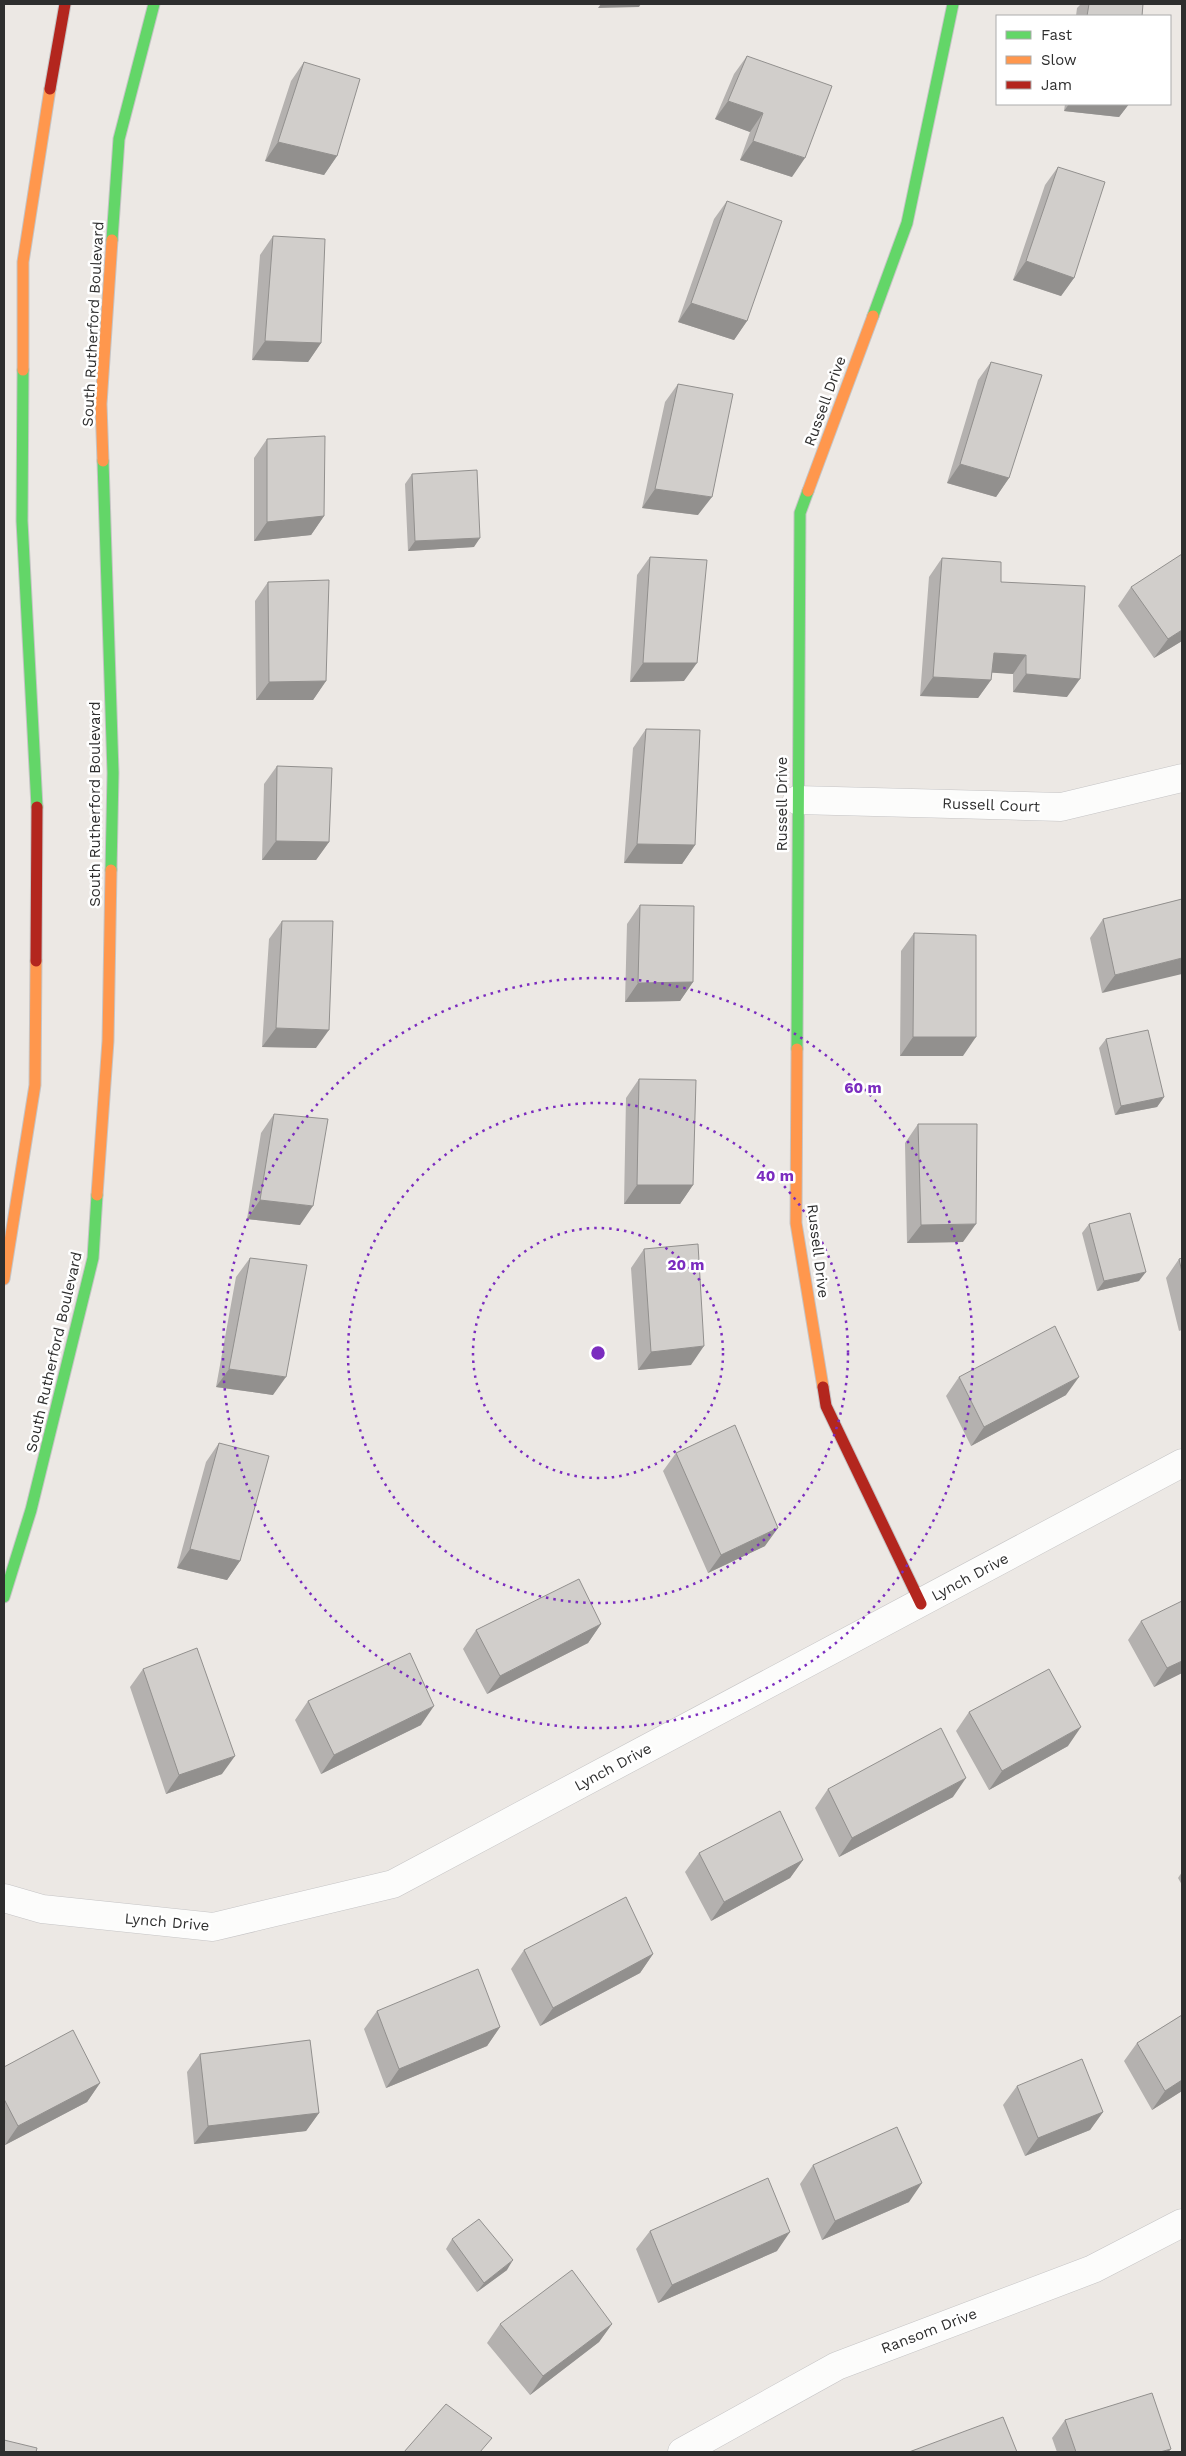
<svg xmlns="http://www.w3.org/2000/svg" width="1186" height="2456" font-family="'Work Sans',sans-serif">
<rect width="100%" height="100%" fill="#ece8e4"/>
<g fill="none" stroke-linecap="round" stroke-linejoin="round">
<defs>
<path id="street" d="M797,800L1061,807L1182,778
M4,1898L42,1909L213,1927L393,1884L1182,1463
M682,2452L837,2366L1093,2269L1182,2223"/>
<path id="fast" d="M112,240L119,139L154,4
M873,316L907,223L953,4
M23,370L22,521L37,807
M103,461L113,773L111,870
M797,1049L800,513L808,491
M4,1597L31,1510L93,1258L97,1195"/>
<path id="slow" d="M23,370V262L50,89
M103,461L101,404L112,240
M808,491L873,316
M797,1049L796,1223L823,1387
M97,1195L108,1041L111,870
M4,1279L35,1085L36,961"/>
<path id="jam" d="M50,89L65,4
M36,961L37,807
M823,1387L826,1406L921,1604"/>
</defs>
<!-- street casing -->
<use href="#street" stroke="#c5c4c5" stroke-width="29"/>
<!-- fast casing -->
<use href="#fast" stroke="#c5c4c5" stroke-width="13"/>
<!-- slow casing -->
<use href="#slow" stroke="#c5c4c5" stroke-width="13"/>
<!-- jam casing -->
<use href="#jam" stroke="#c5c4c5" stroke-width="13"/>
<!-- street -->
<use href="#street" stroke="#fcfcfb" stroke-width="28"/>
<!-- fast -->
<use href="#fast" stroke="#63d668" stroke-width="11"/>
<!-- slow -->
<use href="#slow" stroke="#ff974d" stroke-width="11"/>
<!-- jam -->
<use href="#jam" stroke="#b3261e" stroke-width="11"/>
</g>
<!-- wall -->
<path fill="#b4b1af" d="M1081,4H1143L1142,16H1076L1077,8Z
M747,56L792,177L740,160L750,132L715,119L734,74Z
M304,62L337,156L324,175L265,161L291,81Z
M1065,104H1129L1119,117L1064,111Z
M1058,167L1074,278L1061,296L1013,280L1045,185Z
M727,201L747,321L734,340L678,322L714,219Z
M273,236L321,343L308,362L252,360L260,255Z
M991,362L1009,478L996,497L947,483L978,380Z
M678,384L698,515L642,508L665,402Z
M267,439L324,516L311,535L254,541V458Z
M412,474L474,547L408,551L405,484Z
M650,557L684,681L630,682L637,575Z
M942,558L1001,582L1067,697L1013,692V674L992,672L991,680L978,698L920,696L929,577Z
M268,582L326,681L313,700H256L255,601Z
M1131,587L1182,641L1154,658L1118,606Z
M646,729L695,845L682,864L624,863L633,748Z
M277,766L329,842L316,860H262L264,784Z
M1182,899L1102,993L1090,938L1103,919Z
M640,905L693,982L680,1001L625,1002L627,924Z
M282,921L316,1048L262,1047L269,939Z
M914,933L963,1056H900L901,951Z
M1106,1039L1164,1097L1157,1107L1115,1115L1099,1048Z
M639,1079L693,1185L680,1204H624L626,1098Z
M274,1114L300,1225L247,1219L261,1133Z
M918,1124L963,1242L907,1243L905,1143Z
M1089,1224L1139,1281L1097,1291L1082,1233Z
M644,1249L691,1365L638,1370L631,1268Z
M250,1258L273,1395L216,1387L236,1277Z
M1182,1258V1330L1179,1331L1166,1278L1179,1259Z
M959,1377L1066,1395L971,1446L946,1396Z
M219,1443L240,1561L227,1580L177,1568L206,1462Z
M676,1453L765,1546L708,1573L663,1471Z
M1141,1621L1182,1673L1154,1687L1128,1640Z
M601,1624L588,1643L487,1694L463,1649L476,1630Z
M143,1669L222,1774L166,1794L130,1687Z
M308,1701L421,1725L321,1774L295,1720Z
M969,1712L1068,1746L989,1790L956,1731Z
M828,1789L953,1797L839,1857L815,1808Z
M699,1853L803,1860L790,1878L711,1921L685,1872Z
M1182,1872V1885L1178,1878Z
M524,1950L653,1954L640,1973L540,2026L511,1969Z
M377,2011L500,2027L487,2046L386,2088L364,2029Z
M1182,2015V2091L1152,2110L1124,2061L1137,2043Z
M200,2054L319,2113L306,2131L194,2144L187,2072Z
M4,2067L100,2083L87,2102L5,2145L4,2143Z
M1017,2086L1103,2112L1090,2130L1025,2156L1003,2105Z
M813,2165L909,2202L822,2240L800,2184Z
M650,2231L777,2251L658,2303L636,2249Z
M452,2239L507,2270L477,2292L446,2249Z
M500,2324H612L599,2342L530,2395L487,2343Z
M1065,2420L1171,2449L1168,2452H1057L1052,2438Z"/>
<!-- shaded-wall -->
<path fill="#92908e" d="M601,4H641L639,7L598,8Z
M728,101L763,113L750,132L715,119Z
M1069,104H1129L1119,117L1064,111Z
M753,141L805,158L792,177L740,160Z
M278,142L337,156L324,175L265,161Z
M1026,261L1074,278L1061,296L1013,280Z
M691,303L747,321L734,340L678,322Z
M265,341L321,343L308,362L252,360Z
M960,464L1009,478L996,497L947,483Z
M655,489L712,497L698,515L642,508Z
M324,516L311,535L254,541L267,522Z
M480,538L474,547L408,551L415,541Z
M1182,630V641L1154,658L1168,639Z
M994,653L1026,655L1013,674L981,672Z
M643,663H697L684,681L630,682Z
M1026,674L1080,679L1067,697L1013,692Z
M933,677L991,680L978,698L920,696Z
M326,681L313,700H256L269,682Z
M276,841L329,842L316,860H262Z
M637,844L695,845L682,864L624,863Z
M1182,958V974L1102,993L1115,975Z
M693,982L680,1001L625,1002L638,983Z
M276,1028L329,1030L316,1048L262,1047Z
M913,1037H976L963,1056H900Z
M1164,1097L1157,1107L1115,1115L1121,1106Z
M637,1185H693L680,1204H624Z
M260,1200L313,1206L300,1225L247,1219Z
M976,1224L963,1242L907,1243L921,1225Z
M1146,1272L1139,1281L1097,1291L1104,1281Z
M704,1346L691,1365L638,1370L651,1352Z
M229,1369L286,1377L273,1395L216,1387Z
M1079,1377L1066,1395L971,1446L984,1427Z
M778,1528L765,1546L708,1573L721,1555Z
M190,1549L240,1561L227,1580L177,1568Z
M601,1624L588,1643L487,1694L500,1676Z
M1182,1661V1673L1154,1687L1167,1668Z
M434,1706L421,1725L321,1774L334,1755Z
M1081,1727L1068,1746L989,1790L1002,1771Z
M235,1756L222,1774L166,1794L179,1775Z
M966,1778L953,1797L839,1857L852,1838Z
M803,1860L790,1878L711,1921L724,1902Z
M653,1954L640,1973L540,2026L553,2008Z
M500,2027L487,2046L386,2088L399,2069Z
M1182,2080V2091L1152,2110L1165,2091Z
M100,2083L87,2102L5,2145L18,2126Z
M1103,2112L1090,2130L1025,2156L1038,2138Z
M319,2113L306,2131L194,2144L208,2126Z
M922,2183L909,2202L822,2240L835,2221Z
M790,2232L777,2251L658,2303L672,2285Z
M513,2260L507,2270L477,2292L484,2283Z
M612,2324L599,2342L530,2395L543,2376Z
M1171,2449L1168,2452H1160Z"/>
<!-- building -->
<path fill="#d1cecb" stroke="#92908e" d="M1089,4H1143L1142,16H1087Z
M747,56L832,86L805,158L753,141L763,113L728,101Z
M304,62L360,79L337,156L278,142Z
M1058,167L1105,182L1074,278L1026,261Z
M727,201L782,221L747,321L691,303Z
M273,236L325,239L321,343L265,341Z
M991,362L1042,375L1009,478L960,464Z
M678,384L733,394L712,497L655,489Z
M325,436L324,516L267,522V439Z
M477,470L480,538L415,541L412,474Z
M1182,554V630L1168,639L1131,587Z
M650,557L707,560L697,663H643Z
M942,558L1001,562V582L1085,586L1080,679L1026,674V655L994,653L991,680L933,677Z
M329,580L326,681L269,682L268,582Z
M646,729L700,730L695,845L637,844Z
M277,766L332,768L329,842L276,841Z
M1182,899V958L1115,975L1103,919Z
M640,905L694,906L693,982L638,983Z
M282,921H333L329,1030L276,1028Z
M914,933L976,935V1037H913Z
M1148,1030L1164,1097L1121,1106L1106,1039Z
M639,1079L696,1080L693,1185H637Z
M274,1114L328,1119L313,1206L260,1200Z
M918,1124H977L976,1224L921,1225Z
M1130,1213L1146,1272L1104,1281L1089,1224Z
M698,1244L704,1346L651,1352L644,1249Z
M250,1258L307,1265L286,1377L229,1369Z
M1182,1258V1272L1179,1259Z
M1055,1326L1079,1377L984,1427L959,1377Z
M735,1425L778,1528L721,1555L676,1453Z
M219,1443L269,1456L240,1561L190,1549Z
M579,1579L601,1624L500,1676L476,1630Z
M1182,1601V1661L1167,1668L1141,1621Z
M197,1648L235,1756L179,1775L143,1669Z
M410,1653L434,1706L334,1755L308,1701Z
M1049,1669L1081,1727L1002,1771L969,1712Z
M941,1728L966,1778L852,1838L828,1789Z
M780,1811L803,1860L724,1902L699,1853Z
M626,1897L653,1954L553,2008L524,1950Z
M478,1969L500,2027L399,2069L377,2011Z
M1182,2015V2080L1165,2091L1137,2043Z
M73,2030L100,2083L18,2126L4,2099V2067Z
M310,2040L319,2113L208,2126L200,2054Z
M1082,2059L1103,2112L1038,2138L1017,2086Z
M897,2127L922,2183L835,2221L813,2165Z
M768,2178L790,2232L672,2285L650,2231Z
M479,2219L513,2260L484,2283L452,2239Z
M572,2270L612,2324L543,2376L500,2324Z
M1152,2393L1171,2449L1160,2452H1076L1065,2420Z
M446,2404L492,2438L480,2452H404Z
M1003,2417L1017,2452H909Z
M4,2440L37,2448L36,2452H4Z"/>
<!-- distance rings -->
<g fill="none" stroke="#7b2cbf" stroke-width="2.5" stroke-dasharray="2.5 5">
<circle cx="598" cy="1353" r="125"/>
<circle cx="598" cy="1353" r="250"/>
<circle cx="598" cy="1353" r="375"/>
</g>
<g text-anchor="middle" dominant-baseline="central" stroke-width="5" stroke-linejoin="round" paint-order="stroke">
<!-- street labels -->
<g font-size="15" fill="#2e2e2e" stroke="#fff">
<text transform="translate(93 324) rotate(-87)">South Rutherford Boulevard</text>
<text transform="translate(825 401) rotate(-70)">Russell Drive</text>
<text transform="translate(95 804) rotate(-90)">South Rutherford Boulevard</text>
<text transform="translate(782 804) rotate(-90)">Russell Drive</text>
<text transform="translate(991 805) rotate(2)">Russell Court</text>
<text transform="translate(818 1251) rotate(83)">Russell Drive</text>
<text transform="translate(54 1352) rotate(-77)">South Rutherford Boulevard</text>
<text transform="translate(970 1577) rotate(-28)">Lynch Drive</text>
<text transform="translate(613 1767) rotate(-28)">Lynch Drive</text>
<text transform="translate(167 1922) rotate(5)">Lynch Drive</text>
<text transform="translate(929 2331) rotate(-21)">Ransom Drive</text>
</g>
</g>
<circle cx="598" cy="1353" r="8" fill="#7b2cbf" stroke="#fff" stroke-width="2.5"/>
<g font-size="15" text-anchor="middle" font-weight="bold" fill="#7b2cbf" stroke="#fff" stroke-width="5" stroke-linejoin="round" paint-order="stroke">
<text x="863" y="1093">60 m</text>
<text x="775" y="1181">40 m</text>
<text x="686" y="1270">20 m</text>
</g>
<!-- border -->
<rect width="1186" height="2456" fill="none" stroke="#2e2e2e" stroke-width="10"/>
<!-- legend -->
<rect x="996" y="15" width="175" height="90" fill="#ffffff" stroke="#ababab"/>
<rect x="1006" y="31" width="25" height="8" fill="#63d668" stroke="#ababab"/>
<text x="1041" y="40" font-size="15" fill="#2e2e2e">Fast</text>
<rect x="1006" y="56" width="25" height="8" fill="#ff974d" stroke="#ababab"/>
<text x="1041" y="65" font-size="15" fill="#2e2e2e">Slow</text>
<rect x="1006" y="81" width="25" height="8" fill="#b3261e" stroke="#ababab"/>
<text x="1041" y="90" font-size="15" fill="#2e2e2e">Jam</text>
</svg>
